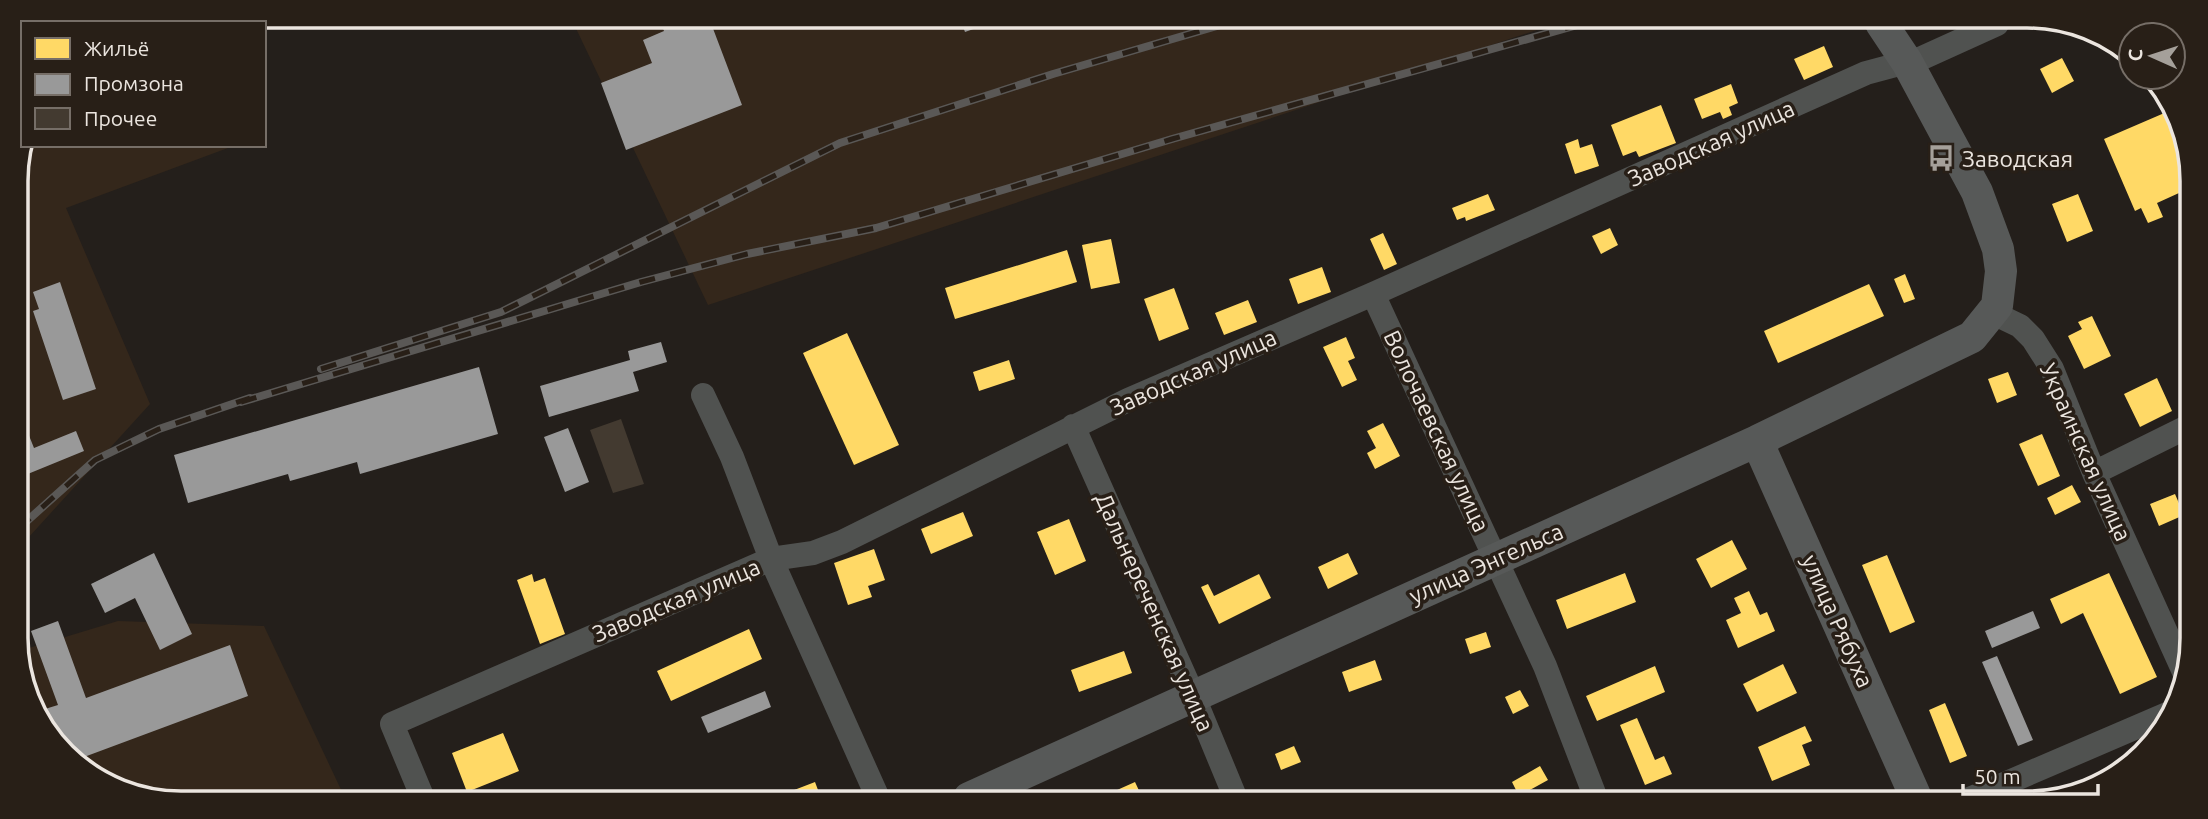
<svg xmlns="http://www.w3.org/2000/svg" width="2208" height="819" font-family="Ubuntu,sans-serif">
<rect width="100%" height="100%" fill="#241f1b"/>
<!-- built -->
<path fill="#34271b" d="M181,16H198L200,23H145Z
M571,18L1561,22L708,305Z
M23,145H236L66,208L150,404L18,549L16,169Z
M118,621L264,626L344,796L128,795L56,747L19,670V651Z"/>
<!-- homes -->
<path fill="#ffd966" d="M1824,46L1833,67L1804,80L1794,59Z
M2062,58L2074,81L2052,93L2040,69Z
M1731,84L1738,103L1729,107L1732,115L1723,119L1720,112L1702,119L1694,99Z
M1661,105L1676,143L1639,157L1636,151L1623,156L1611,125Z
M2169,111L2191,160L2190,188L2157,203L2163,217L2148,223L2141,208L2135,211L2104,139Z
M1578,139L1580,148L1592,144L1599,166L1575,174L1565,144Z
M1488,194L1495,210L1466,221L1465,217L1457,220L1452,208Z
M2078,194L2093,231L2067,242L2052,204Z
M1610,228L1618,245L1601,254L1592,236Z
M1383,233L1397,264L1384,270L1370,239Z
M1111,239L1120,283L1091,289L1082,245Z
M1067,250L1077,282L955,319L945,288Z
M1322,267L1331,292L1298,304L1289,279Z
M1905,274L1915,299L1904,303L1894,279Z
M1869,284L1884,316L1778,363L1764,331Z
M1174,288L1189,329L1159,341L1144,299Z
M1248,300L1257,322L1224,335L1215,313Z
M2092,316L2111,356L2084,369L2068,336L2082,329L2078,322Z
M847,333L899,445L854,465L803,353Z
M1346,337L1355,358L1348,361L1357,380L1342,387L1323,347Z
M1009,360L1015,379L979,391L973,372Z
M2008,372L2017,395L1997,403L1988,379Z
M2157,378L2172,411L2140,427L2124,394Z
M1383,423L1400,456L1375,469L1367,453L1376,448L1367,431Z
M2042,434L2060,476L2038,486L2019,444Z
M2072,485L2081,502L2055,515L2047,498Z
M2175,494L2184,515L2159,526L2150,504Z
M963,512L973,536L931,554L921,529Z
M1069,519L1086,561L1055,575L1037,532Z
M1732,540L1747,569L1711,588L1696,559Z
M874,549L885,580L868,586L872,597L848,605L834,563Z
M1348,553L1358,574L1328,589L1318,567Z
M1887,555L1915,622L1890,633L1862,565Z
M2185,555V571L2179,557Z
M1625,573L1636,602L1567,629L1556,600Z
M2109,573L2157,677L2120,694L2083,613L2061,624L2050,599Z
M532,574L534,582L545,578L565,634L540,644L517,580Z
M1259,574L1271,598L1219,624L1201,587L1208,584L1214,596Z
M1749,591L1760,615L1767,612L1775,631L1738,648L1726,620L1741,613L1734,598Z
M749,629L762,659L671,701L657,671Z
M1486,632L1491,647L1470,654L1465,639Z
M1124,651L1132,673L1079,692L1071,670Z
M1375,660L1382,680L1349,692L1342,672Z
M1783,664L1797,693L1757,712L1743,684Z
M1655,666L1665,692L1597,721L1586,696Z
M1520,690L1529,706L1513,714L1505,697Z
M1945,703L1967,756L1950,763L1929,710Z
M1637,718L1655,760L1664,756L1672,774L1645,785L1620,725Z
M1805,726L1812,741L1802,745L1810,765L1772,781L1758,747Z
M503,733L519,771L467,792L452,753Z
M1294,746L1301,762L1281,770L1275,754Z
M1540,766L1548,780L1519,796L1512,782Z
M815,782L821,798L776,797Z
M1135,782L1143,799H1097Z"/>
<!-- industry -->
<path fill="#999" d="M659,18H709L742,105L626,150L601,83L652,63L643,40L664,31Z
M960,19H999V20L965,32Z
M60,282L96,389L63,400L33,311L39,309L33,292Z
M661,342L667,362L633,372L639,391L549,417L540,386L630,360L628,351Z
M479,367L498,434L360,474L357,462L290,481L288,474L188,503L174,455Z
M568,428L589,482L565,492L544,437Z
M76,431L84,451L18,478V438L28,433L34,448Z
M154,553L192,634L160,650L135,598L105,613L91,584Z
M2033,611L2040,628L1992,648L1985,631Z
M58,621L86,698L230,645L248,696L76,760L60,749L45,709L58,705L31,631Z
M1997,656L2033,740L2018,746L1982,662Z
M765,691L771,707L708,733L701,717Z"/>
<!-- building -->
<path fill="#433a30" d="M621,419L644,484L613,493L590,430Z"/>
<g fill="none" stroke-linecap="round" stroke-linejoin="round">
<!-- minor -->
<path stroke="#505250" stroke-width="24" d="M1373,294L1545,666L1597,801
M1993,313L2020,326L2033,339L2052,369L2094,473L2184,672
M703,395L732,457L771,559L878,798
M1073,426L1193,695L1236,799
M2094,473L2187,427
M422,796L392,724L771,559L813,553L842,542L1128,400L1373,294L1866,73L1922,58L1997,24
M1960,803L2167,714"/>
<!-- major -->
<path stroke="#575958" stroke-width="32" d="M1757,441L1918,802
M969,798L1757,441L1972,337L1997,306L2001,271L1998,249L1977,192L1907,62L1881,23"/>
<defs>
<path id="rail" d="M321,369L501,312L840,143L1053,74L1234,21
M241,402L641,282L747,254L876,228L1172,139L1588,22
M18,529L95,460L159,429L250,398"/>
</defs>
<!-- rail casing -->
<use href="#rail" stroke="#5a5856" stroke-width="8"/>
<!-- rail -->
<use href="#rail" stroke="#281f17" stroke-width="5" stroke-dasharray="16" stroke-linecap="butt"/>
</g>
<!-- icons -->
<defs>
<symbol id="bus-bare" viewBox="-9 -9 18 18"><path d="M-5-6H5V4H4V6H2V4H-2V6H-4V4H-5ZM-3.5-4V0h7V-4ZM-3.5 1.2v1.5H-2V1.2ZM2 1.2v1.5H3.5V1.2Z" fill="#a5a09a" stroke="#281f17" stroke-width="2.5" paint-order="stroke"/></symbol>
</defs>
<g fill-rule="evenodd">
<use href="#bus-bare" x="1922" y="139" width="38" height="38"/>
</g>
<g text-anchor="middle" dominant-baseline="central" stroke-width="7" stroke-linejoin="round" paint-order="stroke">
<!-- street labels -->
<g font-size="23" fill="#ebe5df" stroke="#281f17">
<text transform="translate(1711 143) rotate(-24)">Заводская улица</text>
<text transform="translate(1193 372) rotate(-24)">Заводская улица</text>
<text transform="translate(1437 431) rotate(65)">Волочаевская улица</text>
<text transform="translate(2086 452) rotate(66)">Украинская улица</text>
<text transform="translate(1486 563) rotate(-24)">улица Энгельса</text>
<text transform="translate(676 600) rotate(-23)">Заводская улица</text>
<text transform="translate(1155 612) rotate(66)">Дальнереченская улица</text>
<text transform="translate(1838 621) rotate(66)">улица Рябуха</text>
</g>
<!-- poi labels -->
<g font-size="23" fill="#ebe5df" stroke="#281f17" text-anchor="start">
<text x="1962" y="158">Заводская</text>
</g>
</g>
<!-- crop -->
<path d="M0 0H2208V819H0ZM181 28H2027A153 153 0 0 1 2180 181V638A153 153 0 0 1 2027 791H181A153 153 0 0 1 28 638V181A153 153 0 0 1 181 28Z" fill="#281f17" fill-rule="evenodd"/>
<path fill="none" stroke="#ebe5df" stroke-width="3.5" d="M181 28H2027A153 153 0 0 1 2180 181V638A153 153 0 0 1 2027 791H181A153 153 0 0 1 28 638V181A153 153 0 0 1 181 28Z"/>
<!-- legend -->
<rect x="21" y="21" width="245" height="126" fill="#281f17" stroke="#766e67" stroke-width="2"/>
<rect x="35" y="38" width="35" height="21" fill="#ffd966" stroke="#766e67" stroke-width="2"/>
<text x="84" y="56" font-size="21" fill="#ebe5df">Жильё</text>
<rect x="35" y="74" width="35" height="21" fill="#999999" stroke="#766e67" stroke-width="2"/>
<text x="84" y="91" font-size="21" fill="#ebe5df">Промзона</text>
<rect x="35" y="108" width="35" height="21" fill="#433a30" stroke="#766e67" stroke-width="2"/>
<text x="84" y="126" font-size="21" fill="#ebe5df">Прочее</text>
<!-- north arrow -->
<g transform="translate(2152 56) rotate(273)"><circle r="33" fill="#281f17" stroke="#766e67" stroke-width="2"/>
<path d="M0-5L12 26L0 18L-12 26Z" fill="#a5a09a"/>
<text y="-10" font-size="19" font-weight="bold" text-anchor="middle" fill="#ebe5df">С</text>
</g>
<!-- scale -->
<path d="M1963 784v10h135v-10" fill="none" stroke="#ebe5df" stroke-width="3.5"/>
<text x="1974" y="784" font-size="21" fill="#ebe5df" stroke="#281f17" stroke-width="5" paint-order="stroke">50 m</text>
</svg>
